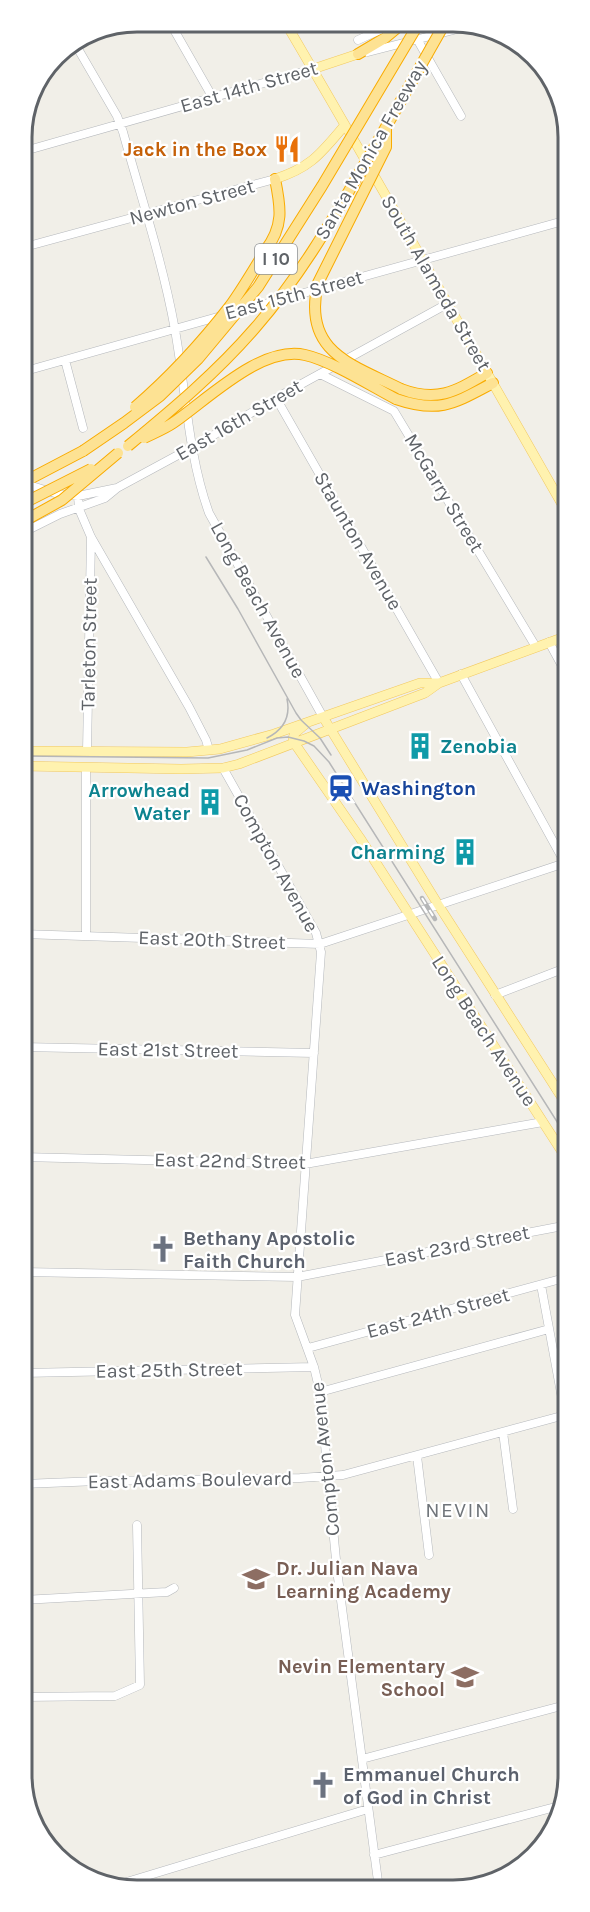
<svg xmlns="http://www.w3.org/2000/svg" width="590" height="1912" font-family="Karla,sans-serif">
<rect width="100%" height="100%" fill="#f1efe8"/>
<g fill="none" stroke-linecap="round" stroke-linejoin="round">
<defs>
<path id="minor" d="M169,21L213,98
M417,39L461,116
M358,40L382,29L389,23
M74,42L117,116L123,132C141,197 163,263 175,330C186,391 188,455 209,513L323,717
M368,52L477,24
M21,135L30,149
M21,152L313,69
M21,248L275,179
M239,311L567,220
M65,360L83,428
M22,372L221,316
M320,374L394,411L536,647
M276,398L439,683
M22,483L58,494L78,496L117,488L202,442L276,398L447,304
M78,496L79,509L91,537L189,707L206,740L209,750
M22,533L60,514L105,498L116,489
M549,642L567,675
M461,674L565,863
M87,751L91,538
M223,768L316,933L321,952L295,1315L314,1367L320,1392L337,1570L379,1889
M22,934L320,944L568,862
M86,935V768
M22,954L23,934
M495,995L568,967
M22,1047L314,1053
M556,1089L568,1084
M22,1157L305,1164L543,1122
M23,1272L297,1277L568,1225
M541,1285L568,1431
M308,1348L568,1277
M23,1373L314,1367
M559,1378L568,1373
M320,1392L549,1329
M503,1432L513,1509
M417,1456L429,1555
M23,1484L98,1481L300,1478L343,1475L565,1415
M23,1600L167,1592L174,1588
M23,1697L115,1696L140,1685L137,1525
M362,1759L569,1704
M374,1855L559,1806
M110,1887L368,1809"/>
<path id="major" d="M285,22C381,185 473,349 567,513
M313,69L358,54
M275,179C312,167 321,153 345,125
M323,717L439,906L568,1107
M308,722L295,733L293,738L295,744L360,838L568,1161
M22,751L187,752L220,749L274,734L420,683H439
M22,766L181,769L223,768L239,764L425,693L439,683L567,636"/>
<path id="highway" d="M358,54L385,38L403,23
M265,251C284,226 281,208 275,179
M401,389C438,403 456,391 487,373
M396,399C440,414 455,403 493,383
M22,483L83,451"/>
</defs>
<!-- minor casing -->
<use href="#minor" stroke="#b5b8bc" stroke-width="9"/>
<!-- major casing -->
<use href="#major" stroke="#f2c960" stroke-width="10"/>
<!-- highway casing -->
<use href="#highway" stroke="#f9ab00" stroke-width="12"/>
<!-- minor -->
<use href="#minor" stroke="#fff" stroke-width="8"/>
<!-- major -->
<use href="#major" stroke="#fff2af" stroke-width="9"/>
<!-- highway -->
<use href="#highway" stroke="#fde293" stroke-width="10"/>
<!-- tram -->
<path stroke="#b6b7b8" stroke-width="1.5" d="M206,557L238,609L296,713L301,720L320,738L331,755
M267,738C283,730 291,718 287,699
M22,756L208,758L247,750L277,738L288,737L304,741L314,746L329,762L568,1139"/>
<defs>
<path id="rail" d="M422,898L435,919"/>
</defs>
<!-- rail casing -->
<use href="#rail" stroke="#b6b7b8" stroke-width="4.5"/>
<!-- rail -->
<use href="#rail" stroke="#fff" stroke-width="2" stroke-dasharray="7" stroke-linecap="butt"/>
<defs>
<path id="highway-bridge" d="M386,128V147L318,283C302,352 351,364 401,389
M135,407C170,377 202,342 230,306C243,288 254,269 265,251
M144,438C154,433 164,429 173,423C207,400 261,345 305,355C332,361 371,386 396,399
M128,446C173,409 217,372 255,328C297,280 330,225 361,170C390,121 417,72 445,23
M83,451L124,423L160,396L198,359L258,287L322,186L419,23
M22,504L91,469
M26,520L62,500L118,453"/>
</defs>
<!-- highway-bridge casing -->
<use href="#highway-bridge" stroke="#f9ab00" stroke-width="12" stroke-linecap="butt"/>
<!-- highway-bridge -->
<use href="#highway-bridge" stroke="#fde293" stroke-width="10"/>
</g>
<!-- icons -->
<defs>
<symbol id="restaurant-bare" viewBox="-9 -9 18 18"><path d="M-5-6h1v4h1v-4h1v4h1v-4h1v5L-1.5 .5V6h-2V.5L-5-1ZM5-6V6H3V1.5H1.5Q1.5-4 5-6Z" fill="#e8710a" stroke="#fff" stroke-width="2.5" paint-order="stroke"/></symbol>
<symbol id="building-bare" viewBox="-9 -9 18 18"><path d="M-4-6H4V6H1V3H-1V6H-4ZM-2.5-4.3h1.7v1.8h-1.7ZM.8-4.3h1.7v1.8H.8ZM-2.5-1h1.7V.8h-1.7ZM.8-1h1.7V.8H.8Z" fill="#0f9aa8" stroke="#fff" stroke-width="2.5" paint-order="stroke"/></symbol>
<symbol id="station-bare" viewBox="-9 -9 18 18"><path d="M-3-6H3Q5-6 5-4V2Q5 4 3 4L4.5 6H3L1.5 4h-3L-3 6H-4.5L-3 4Q-5 4-5 2V-4Q-5-6-3-6ZM-3.5-4v3h7v-3ZM-3.5 1v1.5H-2V1ZM2 1v1.5H3.5V1Z" fill="#1a4fb4" stroke="#fff" stroke-width="2.5" paint-order="stroke"/></symbol>
<symbol id="church-bare" viewBox="-9 -9 18 18"><path d="M-1.2-6h2.4v3.5h3.3v2.4h-3.3V6h-2.4V-.1h-3.3v-2.4h3.3Z" fill="#6b7280" stroke="#fff" stroke-width="2.5" paint-order="stroke"/></symbol>
<symbol id="school-bare" viewBox="-9 -9 18 18"><path d="M0-5L7-2L0 1L-7-2ZM-4 1L0 2.5L4 1V4Q0 6-4 4Z" fill="#8d6e63" stroke="#fff" stroke-width="2.5" paint-order="stroke"/></symbol>
</defs>
<g fill-rule="evenodd">
<use href="#restaurant-bare" x="268" y="130" width="38" height="38"/>
<use href="#building-bare" x="401" y="727" width="38" height="38"/>
<use href="#station-bare" x="322" y="769" width="38" height="38"/>
<use href="#building-bare" x="191" y="783" width="38" height="38"/>
<use href="#building-bare" x="446" y="833" width="38" height="38"/>
<use href="#church-bare" x="144" y="1230" width="38" height="38"/>
<use href="#school-bare" x="237" y="1560" width="38" height="38"/>
<use href="#school-bare" x="446" y="1658" width="38" height="38"/>
<use href="#church-bare" x="304" y="1766" width="38" height="38"/>
</g>
<g text-anchor="middle" dominant-baseline="central" stroke-width="4.5" stroke-linejoin="round" paint-order="stroke">
<!-- shield labels -->
<rect fill="#fff" stroke="#8f9295" stroke-width="1.5" x="255" y="244" width="42" height="30" rx="4.5"/>
<g font-size="18" font-weight="bold" fill="#5f6368">
<text x="276" y="259">I 10</text>
</g>
<!-- street labels -->
<g font-size="20" fill="#5f6368" stroke="#fff">
<text transform="translate(249 87) rotate(-16)">East 14th Street</text>
<text transform="translate(371 150) rotate(-60)">Santa Monica Freeway</text>
<text transform="translate(192 202) rotate(-15)">Newton Street</text>
<text transform="translate(436 283) rotate(60)">South Alameda Street</text>
<text transform="translate(294 295) rotate(-15)">East 15th Street</text>
<text transform="translate(239 420) rotate(-30)">East 16th Street</text>
<text transform="translate(444 493) rotate(59)">McGarry Street</text>
<text transform="translate(358 541) rotate(60)">Staunton Avenue</text>
<text transform="translate(258 600) rotate(61)">Long Beach Avenue</text>
<text transform="translate(89 644) rotate(-89)">Tarleton Street</text>
<text transform="translate(276 863) rotate(61)">Compton Avenue</text>
<text transform="translate(212 940) rotate(2)">East 20th Street</text>
<text transform="translate(484 1031) rotate(57)">Long Beach Avenue</text>
<text transform="translate(168 1050) rotate(1)">East 21st Street</text>
<text transform="translate(230 1161) rotate(1)">East 22nd Street</text>
<text transform="translate(457 1246) rotate(-11)">East 23rd Street</text>
<text transform="translate(438 1313) rotate(-15)">East 24th Street</text>
<text transform="translate(169 1370) rotate(-1)">East 25th Street</text>
<text transform="translate(325 1459) rotate(-96)">Compton Avenue</text>
<text transform="translate(190 1480) rotate(-1)">East Adams Boulevard</text>
</g>
<!-- food labels -->
<g font-size="20" font-weight="bold" fill="#c56008" stroke="#fff" text-anchor="end">
<text x="267" y="149">Jack in the Box</text>
</g>
<!-- culture labels -->
<g font-size="20" font-weight="bold" fill="#0d838f" stroke="#fff" text-anchor="end">
<text x="440" y="746" text-anchor="start">Zenobia</text>
<text x="190" y="790">Arrowhead<tspan x="190" dy="23">Water</tspan></text>
<text x="445" y="852">Charming</text>
</g>
<!-- transit labels -->
<g font-size="20" font-weight="bold" fill="#164399" stroke="#fff" text-anchor="start">
<text x="361" y="788">Washington</text>
</g>
<!-- worship labels -->
<g font-size="20" font-weight="bold" fill="#5b616d" stroke="#fff" text-anchor="start">
<text x="183" y="1238">Bethany Apostolic<tspan x="183" dy="23">Faith Church</tspan></text>
<text x="343" y="1774">Emmanuel Church<tspan x="343" dy="23">of God in Christ</tspan></text>
</g>
<!-- education labels -->
<g font-size="20" font-weight="bold" fill="#785e54" stroke="#fff" text-anchor="start">
<text x="276" y="1568">Dr. Julian Nava<tspan x="276" dy="23">Learning Academy</tspan></text>
<text x="445" y="1666" text-anchor="end">Nevin Elementary<tspan x="445" dy="23">School</tspan></text>
</g>
<!-- neighbourhood labels -->
<g font-size="21" letter-spacing="1.5" fill="#70757a" stroke="#fff">
<text x="458" y="1510">NEVIN</text>
</g>
</g>
<!-- crop -->
<path d="M0 0H590V1912H0ZM137 32H453A105 105 0 0 1 558 137V1775A105 105 0 0 1 453 1880H137A105 105 0 0 1 32 1775V137A105 105 0 0 1 137 32Z" fill="#fff" fill-rule="evenodd"/>
<path fill="none" stroke="#5f6368" stroke-width="3" d="M137 32H453A105 105 0 0 1 558 137V1775A105 105 0 0 1 453 1880H137A105 105 0 0 1 32 1775V137A105 105 0 0 1 137 32Z"/>
</svg>
